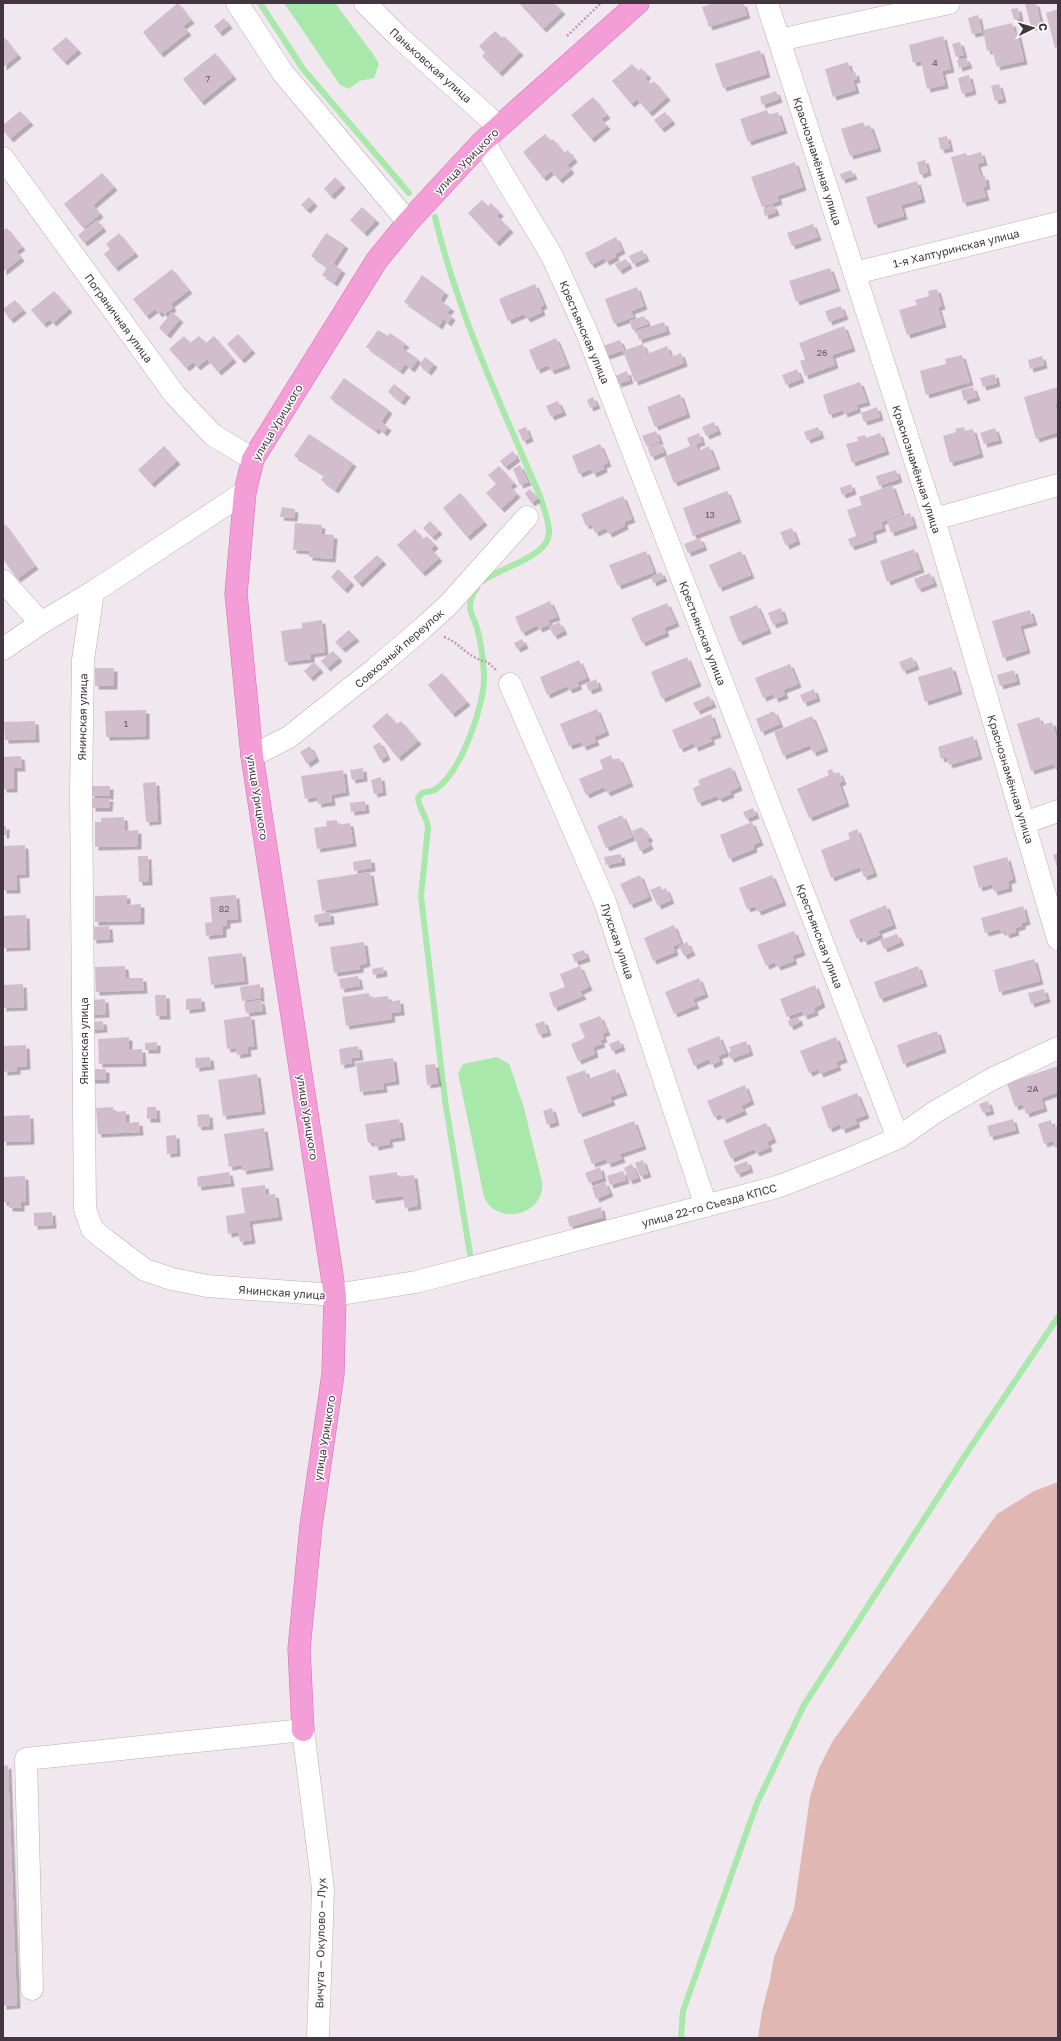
<svg xmlns="http://www.w3.org/2000/svg" width="1061" height="2041" font-family="'Golos Text',sans-serif">
<defs>
<filter id="shadow"><feDropShadow dx="3.5" dy="3.5" stdDeviation="0" flood-color="#0004"/></filter>
</defs>
<rect width="100%" height="100%" fill="#f1e7ee"/>
<!-- green -->
<path fill="#e1b7b3" d="M1058,1482V2038H758L762,2011L770,1980L774,1957L794,1909L810,1797L819,1768L832,1742L997,1514L1034,1491Z"/>
<!-- water -->
<path fill="#a9e8ab" d="M284,3H335L373,54L379,64L374,78L359,81L349,89L340,85Z
M497,1057L509,1064L512,1072L524,1108L542,1182C545,1215 498,1227 484,1197L458,1073L463,1064Z"/>
<g fill="none" stroke-linecap="round" stroke-linejoin="round">
<!-- stream -->
<path stroke="#a9e8ab" stroke-width="6" d="M260,3L303,69L409,193
M435,217C458,314 501,405 540,496C543,507 549,520 549,532C550,557 498,568 483,581
M470,1254L445,1100L421,896L428,828C427,816 419,809 418,798L422,793C427,791 432,792 436,789C461,772 486,703 484,673C483,658 481,643 477,628C475,621 471,615 470,608C470,601 473,593 477,588
M681,2038L683,2011L757,1803L804,1705L966,1454L1058,1317"/>
</g>
<!-- building -->
<path fill="#d2bdcd" filter="url(#shadow)" d="M178,3L191,20L183,26L188,32L160,54L143,32Z
M519,3H554L562,11L543,29Z
M715,3H743L747,15L709,27L702,7Z
M1036,3L1041,24L1031,27L1025,4Z
M1018,8L1020,18L1014,20L1011,9Z
M1058,9V47L1055,48L1046,13Z
M978,15L982,32L972,34L968,18Z
M224,18L229,25L219,33L214,26Z
M1012,23L1014,31H1017L1024,61L997,67L992,50L987,51L983,30Z
M495,31L502,38L504,36L520,52L499,73L482,56L485,53L479,46Z
M3,36L18,55L3,67Z
M943,36L951,69L942,71L945,85L927,89L921,61L913,63L909,45Z
M66,37L78,50L64,62L52,49Z
M960,42L964,55L956,57L952,44Z
M760,50L767,74L723,88L715,64Z
M215,53L233,76L201,102L183,79Z
M966,58L969,65L959,68L957,60Z
M848,62L851,73L855,72L857,79L853,80L856,90L833,97L825,69Z
M632,64L638,71L641,68L648,75L645,78L650,84L654,81L667,97L649,113L637,99L631,104L612,81Z
M969,75L973,91L962,94L958,78Z
M999,84L1003,99L995,101L991,86Z
M776,91L779,99L762,105L760,97Z
M593,97L607,115L601,119L607,126L591,139L571,115Z
M767,110L769,115L778,112L784,130L748,142L740,119Z
M20,111L30,122L10,139L3,130V125Z
M665,112L672,121L661,129L654,120Z
M863,122L865,127L870,125L878,148L850,156L841,129Z
M545,134L550,141L553,139L564,153L568,150L574,159L567,165L571,170L559,180L551,171L543,178L523,152Z
M947,136L950,148L941,150L938,138Z
M981,152L984,162L977,164L981,177L985,176L987,186L983,187L986,197L963,203L951,157L966,153L967,156Z
M925,160L928,172L920,175L917,162Z
M795,162L803,187L777,196L779,201L762,207L751,177Z
M851,170L854,176L842,180L840,174Z
M102,173L114,187L93,205L100,214L83,228L64,204Z
M335,177L342,185L331,196L324,189Z
M917,181L922,199L901,205L904,216L874,225L866,197Z
M309,197L314,203L307,210L301,205Z
M482,200L488,206L491,203L500,213L497,216L510,229L496,243L468,213Z
M773,205L776,212L765,216L763,209Z
M362,207L376,220L364,233L350,220Z
M97,220L103,228L84,243L78,235Z
M813,224L818,237L792,246L787,233Z
M7,228L22,247L16,251L21,258L3,272V231Z
M119,233L135,253L115,268L104,254L110,249L106,244Z
M326,233L345,245L333,264L342,270L334,283L322,275L327,267L311,256Z
M616,237L622,250L615,254L616,257L606,262L604,258L591,265L585,253Z
M642,250L646,258L633,264L629,256Z
M626,259L629,265L619,271L615,264Z
M830,268L837,288L796,302L789,281Z
M172,269L189,290L171,304L173,308L164,314L162,311L159,314L155,309L146,316L133,299Z
M422,275L445,292L440,300L451,308L447,313L452,317L448,323L443,319L439,326L404,302Z
M535,284L544,305L540,307L542,312L527,319L524,314L508,321L499,299Z
M637,287L644,306L631,311L634,317L614,324L605,299Z
M937,289L942,306L938,307L943,324L907,335L899,310L917,305L915,300L929,296L928,291Z
M54,291L69,309L53,323L50,319L43,324L31,310Z
M15,300L23,310L10,320L3,309Z
M841,306L845,316L829,322L825,311Z
M172,312L180,319L167,335L159,328Z
M644,316L648,324L632,330L630,321Z
M664,322L667,331L639,340L636,331Z
M844,326L852,348L832,355L835,365L805,376L800,361L805,359L799,343Z
M378,330L388,336L390,333L406,344L402,348L418,359L411,369L405,364L400,371L366,347Z
M238,334L252,350L241,360L227,344Z
M184,336L190,343L199,336L206,343L214,336L233,359L218,372L207,359L197,367L193,362L186,368L169,349Z
M556,338L567,365L551,371L548,365L537,370L529,350Z
M620,340L624,350L606,356L603,346Z
M643,344L647,354L667,346L671,357L681,353L684,363L635,382L623,351Z
M962,355L970,382L926,395L920,371L946,364L945,359Z
M1042,356L1044,365L1030,369L1028,360Z
M425,357L434,364L428,372L419,365Z
M797,369L801,379L786,385L782,375Z
M627,371L630,380L618,384L615,376Z
M995,374L997,383L983,387L980,378Z
M344,378L389,410L381,422L388,427L384,433L378,428L376,431L330,398Z
M860,382L867,402L856,405L858,409L844,414L843,410L829,415L823,395Z
M394,384L407,394L401,402L388,392Z
M973,387L977,397L964,401L961,390Z
M1058,387V404H1055L1058,415V432L1036,439L1024,397Z
M680,394L687,414L655,427L647,407Z
M593,397L597,405L590,408L587,400Z
M558,401L563,412L551,417L546,406Z
M877,407L880,417L864,422L861,413Z
M714,422L718,431L706,436L702,427Z
M526,427L530,438L523,441L518,430Z
M818,427L821,435L807,440L804,432Z
M964,427L965,431L973,429L980,454L950,463L943,436L956,432L955,429Z
M995,428L999,440L984,444L980,433Z
M656,431L660,441L647,447L642,436Z
M699,433L702,442L696,444L698,451L709,446L717,466L674,483L664,457L690,446L687,438Z
M880,433L886,451L852,463L846,444L858,441L857,437L865,435L866,438Z
M309,434L353,463L335,490L321,480L324,475L294,456Z
M660,443L664,452L651,457L648,448Z
M600,444L608,463L603,465L604,469L593,474L591,469L579,474L572,456Z
M164,446L177,461L151,484L138,470Z
M513,451L517,458L505,467L500,461Z
M520,465L528,482L520,485L513,469Z
M499,466L514,483L510,486L517,494L501,509L486,493L496,484L488,475Z
M896,470L899,479L879,486L876,476Z
M851,484L853,491L842,495L840,488Z
M892,485L902,514L881,522L883,528L872,532L874,539L851,547L848,539L856,536L847,510L862,505L859,497Z
M530,489L537,499L531,503L525,493Z
M727,491L738,519L693,536L683,508Z
M460,493L484,522L467,537L443,508Z
M623,496L632,519L624,522L625,526L609,534L606,528L595,533L591,524L586,526L581,514Z
M282,507L295,509L294,518L280,517Z
M910,513L914,525L891,533L887,521Z
M430,521L439,531L432,537L423,528Z
M3,522L35,566L17,579L3,559Z
M295,523L322,525L321,534L334,535L332,559L309,557V551L293,550Z
M792,528L797,541L786,546L780,532Z
M415,529L423,539L427,536L435,545L431,549L439,558L422,573L397,545Z
M700,538L704,547L688,553L684,544Z
M914,549L921,569L887,582L880,561Z
M646,551L654,572L618,586L609,565Z
M741,551L751,575L719,588L709,565Z
M377,555L383,561L359,584L353,577Z
M338,569L351,582L344,590L331,577Z
M661,572L664,578L653,583L651,577Z
M930,573L934,583L918,589L914,579Z
M550,601L557,617L548,620L550,624L539,629L537,625L522,633L515,617Z
M667,603L676,623L664,628L666,633L642,643L631,618Z
M757,605L768,630L739,642L729,617Z
M781,608L785,620L773,625L768,613Z
M1030,610L1034,622L1020,626L1027,650L1003,658L992,621Z
M322,620L325,652L311,654V659L285,662L281,631L302,628V623Z
M559,622L564,631L554,636L549,627Z
M349,630L356,638L342,649L335,642Z
M522,639L525,645L517,649L514,643Z
M333,651L339,658L327,668L321,661Z
M687,657L698,683L662,699L651,672Z
M912,657L916,666L903,671L899,662Z
M579,660L587,678L577,682L579,686L569,690L567,686L547,695L540,677Z
M314,662L320,669L310,678L304,671Z
M790,664L798,684L783,690L785,695L775,699L773,694L763,698L755,678Z
M952,667L959,691L925,702L918,677Z
M95,668H114V686H95Z
M1014,670L1017,681L1000,686L997,675Z
M442,673L467,702L452,714L428,685Z
M596,679L599,687L589,691L586,684Z
M814,689L817,698L804,703L800,695Z
M709,696L713,704L697,711L693,703Z
M597,709L606,732L594,737L596,742L583,747L581,742L569,746L560,724Z
M146,710V736L106,737L105,711Z
M774,711L780,724L761,732L756,719Z
M387,713L397,724L401,721L418,741L398,758L372,726Z
M711,714L718,734L710,737L712,741L695,748L693,743L680,749L672,730Z
M812,716L825,748L813,753L810,745L783,756L774,732Z
M1039,717L1042,725L1052,722L1058,742V770H1056L1054,764L1031,771L1017,724Z
M35,721L36,739L5,740L4,722Z
M973,736L979,756L949,765L947,757L941,759L938,747Z
M380,742L387,756L380,760L373,746Z
M310,746L316,758L307,764L300,752Z
M611,755L613,760L619,758L630,783L607,793L604,787L586,795L579,779L603,769L600,760Z
M21,756L22,768H14V789H3V757Z
M731,767L739,787L730,791L731,794L719,799L717,796L698,803L693,788L700,785L698,780Z
M363,768L364,778L352,780L350,770Z
M832,769L834,774L839,772L843,781L839,783L846,803L809,818L797,789L829,775L827,771Z
M343,770L346,792L331,795L332,802L318,804L317,797L305,799L301,776Z
M381,777L383,792L374,794L371,780Z
M156,782L158,821L146,822L143,783Z
M91,786H110V796H91Z
M92,798H110L109,808H92Z
M365,801L366,810L351,812L350,803Z
M753,808L756,815L746,819L743,812Z
M622,815L632,837L606,848L597,826Z
M124,817L125,831L138,830V846L95,847V822H101V818Z
M337,820V825L350,823L353,843L317,849L314,828L327,826L326,821Z
M752,822L760,842L753,845L754,849L729,859L720,835Z
M3,826H6V835H3Z
M642,827L650,838L647,839L650,846L640,851L632,831Z
M857,829L874,873L864,877L860,867L831,878L821,850L850,839L848,833Z
M25,845L26,874L16,875L17,890H3V846Z
M1058,853V870L1053,855Z
M621,854L622,862L606,865L604,857Z
M138,856H148L149,882H139Z
M1007,857L1013,879L1008,881L1009,888L994,892L992,884L979,888L973,866Z
M371,859L372,868L354,871L353,862Z
M370,872L375,902L322,911L317,880Z
M640,875L649,897L630,905L620,884Z
M772,875L783,902L758,912L755,906L747,909L739,888Z
M660,886L662,890L666,888L671,900L658,906L650,890Z
M127,895V905L141,904V921L95,922V896Z
M236,895L238,919L227,920V925L223,926V934L206,936L205,923L212,922L210,897Z
M886,905L893,925L878,931L880,935L864,942L862,937L857,939L849,920Z
M1023,906L1027,921L1022,923V926L1015,928L1016,932L1006,935L1005,931L1001,932L1000,929L985,933L981,918Z
M330,912L331,921L315,923L314,915Z
M26,915L27,947L3,948V916Z
M674,925L681,943L673,946L675,952L653,961L644,938Z
M109,926L110,939L93,940L92,927Z
M794,931L802,952L792,956L794,961L777,967L775,962L766,966L757,945Z
M897,934L901,942L884,949L880,940Z
M364,942L367,963L360,965V969L334,973L330,947Z
M687,942L692,952L684,956L679,946Z
M584,950L587,958L575,962L572,954Z
M242,953L245,981L211,985L208,957Z
M1034,959L1040,981L999,992L994,970Z
M125,966L126,978H143L144,990L96,992L95,967Z
M580,966L589,987L580,991L583,996L554,1008L549,993L565,987L560,974Z
M918,966L924,983L880,999L874,982Z
M383,967L384,973L373,975L372,969Z
M358,976L360,986L341,989L339,979Z
M699,978L705,994L693,999L696,1005L674,1014L665,992Z
M23,984L24,1007L3,1008V985Z
M260,984L261,998L242,1001L240,987Z
M815,985L822,1004L814,1008L815,1012L804,1016L802,1011L787,1017L780,999Z
M1044,989L1047,999L1031,1004L1028,993Z
M369,993L370,998L388,996L389,1002L400,1000L401,1012L391,1013L392,1019L346,1026L342,997Z
M155,995H166L167,1016H156Z
M201,998L202,1008L186,1010V999Z
M105,999L106,1014L87,1015V1000Z
M261,1000L263,1011L246,1013L244,1003Z
M251,1016L254,1046L247,1047L248,1053L237,1055L236,1048L227,1049L224,1020Z
M600,1016L607,1032L602,1034L604,1039L600,1040L602,1044L593,1047L595,1054L578,1061L571,1044L585,1038L579,1024Z
M798,1017L800,1022L790,1027L788,1021Z
M103,1021L104,1029L89,1030V1022Z
M544,1021L548,1032L539,1035L535,1024Z
M937,1031L943,1049L903,1064L897,1045Z
M719,1036L726,1053L718,1056L720,1061L711,1065L709,1059L694,1066L687,1049Z
M129,1037V1050L142,1049L143,1063L99,1064L98,1039Z
M836,1037L844,1059L836,1062L838,1067L820,1074L818,1069L809,1073L800,1051Z
M619,1040L622,1047L612,1051L609,1044Z
M746,1041L750,1052L731,1059L728,1053L731,1051L729,1047Z
M157,1042V1050H145V1043Z
M26,1045L27,1066L17,1067V1071L4,1072L3,1046Z
M358,1046L360,1057L351,1058L352,1063L341,1065L339,1049Z
M210,1057L211,1066L196,1068L195,1058Z
M393,1058L396,1081L383,1083L384,1089L360,1092L356,1063Z
M435,1064L438,1083L427,1085L425,1065Z
M1058,1066V1092L1041,1098L1044,1108L1026,1114L1023,1104L1015,1107L1007,1083Z
M89,1069H106V1080H90Z
M615,1069L624,1092L610,1097L612,1102L579,1114L566,1077L585,1070L588,1079Z
M257,1074L262,1111L223,1116L218,1080Z
M745,1085L751,1101L741,1106L744,1111L723,1120L721,1114L714,1117L707,1101Z
M857,1093L866,1115L855,1119L857,1124L842,1130L840,1124L829,1129L821,1107Z
M988,1101L991,1111L983,1113L979,1104Z
M113,1107L114,1112L126,1111V1123L139,1122L140,1132L98,1134L96,1108Z
M147,1107H156L157,1119H147Z
M552,1108L556,1122L547,1125L543,1111Z
M209,1114L210,1126L198,1127L197,1115Z
M30,1115L31,1141L3,1142V1116Z
M399,1119L402,1137L389,1139L390,1144L375,1147L374,1142L368,1143L365,1124Z
M1013,1119L1016,1130L990,1137L987,1126Z
M1051,1120L1053,1128L1058,1126V1147L1055,1148L1053,1141L1044,1144L1038,1124Z
M634,1121L643,1146L620,1154L622,1159L608,1164L606,1159L592,1164L583,1140Z
M766,1123L773,1139L767,1142L769,1148L756,1153L754,1149L731,1159L723,1141Z
M264,1128L270,1167L243,1171L242,1165L229,1167L224,1134Z
M176,1135L177,1153L167,1154L166,1136Z
M643,1160L648,1174L640,1176L635,1163Z
M747,1161L750,1169L737,1174L734,1166Z
M632,1164L638,1178L629,1181L624,1168Z
M600,1167L603,1178L589,1183L585,1173Z
M623,1171L626,1180L610,1185L607,1176Z
M229,1172L231,1183L198,1187L197,1177Z
M397,1172V1177L414,1175L418,1206L405,1208L403,1196L372,1200L369,1176Z
M25,1176L26,1202H21V1208H9V1202H3V1177Z
M605,1182L610,1193L596,1199L592,1187Z
M265,1185L266,1195L275,1194L279,1217L249,1221L252,1240L240,1242L238,1232L228,1234L226,1216L245,1213L241,1188Z
M601,1207L603,1217L570,1227L567,1217Z
M52,1212L53,1225L34,1226V1213Z
M8,1765L17,2005L3,2006V1766Z"/>
<g fill="none" stroke-linecap="round" stroke-linejoin="round">
<defs>
<path id="minor" d="M237,3L283,73L408,222
M365,3L399,37L499,127
M767,3L934,519L1058,939
M779,40L949,3
M483,141L552,256L588,335L898,1138
M3,158L175,395L213,435L253,459
M855,273L1058,223
M934,519L1058,485
M3,581L41,623
M93,592L83,660L81,792L85,1209L92,1229L104,1239L145,1270L172,1279L207,1286L335,1295L416,1282L777,1187L842,1162L898,1138L935,1112L992,1079L1058,1048
M3,649L41,623L93,592L245,492
M510,684L605,902L706,1206
M252,756L289,737L376,668L423,628L449,604L527,517
M1024,823L1058,811
M32,1989L26,1759L303,1730L323,1889L318,2038"/>
<path id="major" d="M303,1730L299,1649L311,1526L333,1374L335,1295L252,756L236,594L245,492L253,459L377,260L408,222L483,141L638,3"/>
</defs>
<!-- minor casing -->
<use href="#minor" stroke="#bfadb9" stroke-width="23"/>
<!-- major casing -->
<use href="#major" stroke="#d76fb5" stroke-width="23"/>
<!-- path -->
<path stroke="#bc9db3" stroke-width="2.5" stroke-dasharray="2 2" stroke-linecap="butt" d="M567,36L601,3
M444,637C456,641 463,651 474,657C485,663 486,659 496,670"/>
<!-- minor -->
<use href="#minor" stroke="#fff" stroke-width="22"/>
<!-- major -->
<use href="#major" stroke="#f39ed6" stroke-width="22"/>
</g>
<g text-anchor="middle" dominant-baseline="central" stroke-width="3" stroke-linejoin="round" paint-order="stroke">
<!-- number labels -->
<g font-size="9" fill="#675863">
<text x="935" y="62">4</text>
<text x="208" y="78">7</text>
<text x="822" y="352">26</text>
<text x="710" y="514">13</text>
<text x="126" y="723">1</text>
<text x="224" y="908">82</text>
<text x="1033" y="1088">2А</text>
</g>
<!-- street labels -->
<g font-size="11" fill="#433640" stroke="#fff">
<text transform="translate(431 65) rotate(42)">Паньковская улица</text>
<text transform="translate(466 161) rotate(-46)">улица Урицкого</text>
<text transform="translate(818 161) rotate(72)">Краснознамённая улица</text>
<text transform="translate(956 248) rotate(-14)">1-я Халтуринская улица</text>
<text transform="translate(119 318) rotate(54)">Пограничная улица</text>
<text transform="translate(585 332) rotate(67)">Крестьянская улица</text>
<text transform="translate(277 422) rotate(-59)">улица Урицкого</text>
<text transform="translate(917 469) rotate(72)">Краснознамённая улица</text>
<text transform="translate(703 633) rotate(69)">Крестьянская улица</text>
<text transform="translate(399 648) rotate(-41)">Совхозный переулок</text>
<text transform="translate(82 717) rotate(-89)">Янинская улица</text>
<text transform="translate(1011 779) rotate(73)">Краснознамённая улица</text>
<text transform="translate(258 797) rotate(81)">улица Урицкого</text>
<text transform="translate(820 936) rotate(69)">Крестьянская улица</text>
<text transform="translate(618 941) rotate(71)">Лухская улица</text>
<text transform="translate(83 1041) rotate(-90)">Янинская улица</text>
<text transform="translate(308 1117) rotate(81)">улица Урицкого</text>
<text transform="translate(709 1205) rotate(-15)">улица 22-го Съезда КПСС</text>
<text transform="translate(282 1292) rotate(4)">Янинская улица</text>
<text transform="translate(324 1438) rotate(-81)">улица Урицкого</text>
<text transform="translate(320 1943) rotate(-89)">Вичуга — Окулово — Лух</text>
</g>
</g>
<!-- border -->
<rect width="1061" height="2041" fill="none" stroke="#433640" stroke-width="8"/>
<!-- north arrow -->
<g transform="translate(1033 28) rotate(85)" stroke="#ffffff" stroke-width="3" paint-order="stroke">
<path d="M0-3L7 15L0 10L-7 15Z" fill="#433640"/>
<text y="-6" font-size="11" font-weight="bold" text-anchor="middle" fill="#433640">С</text>
</g>
</svg>
